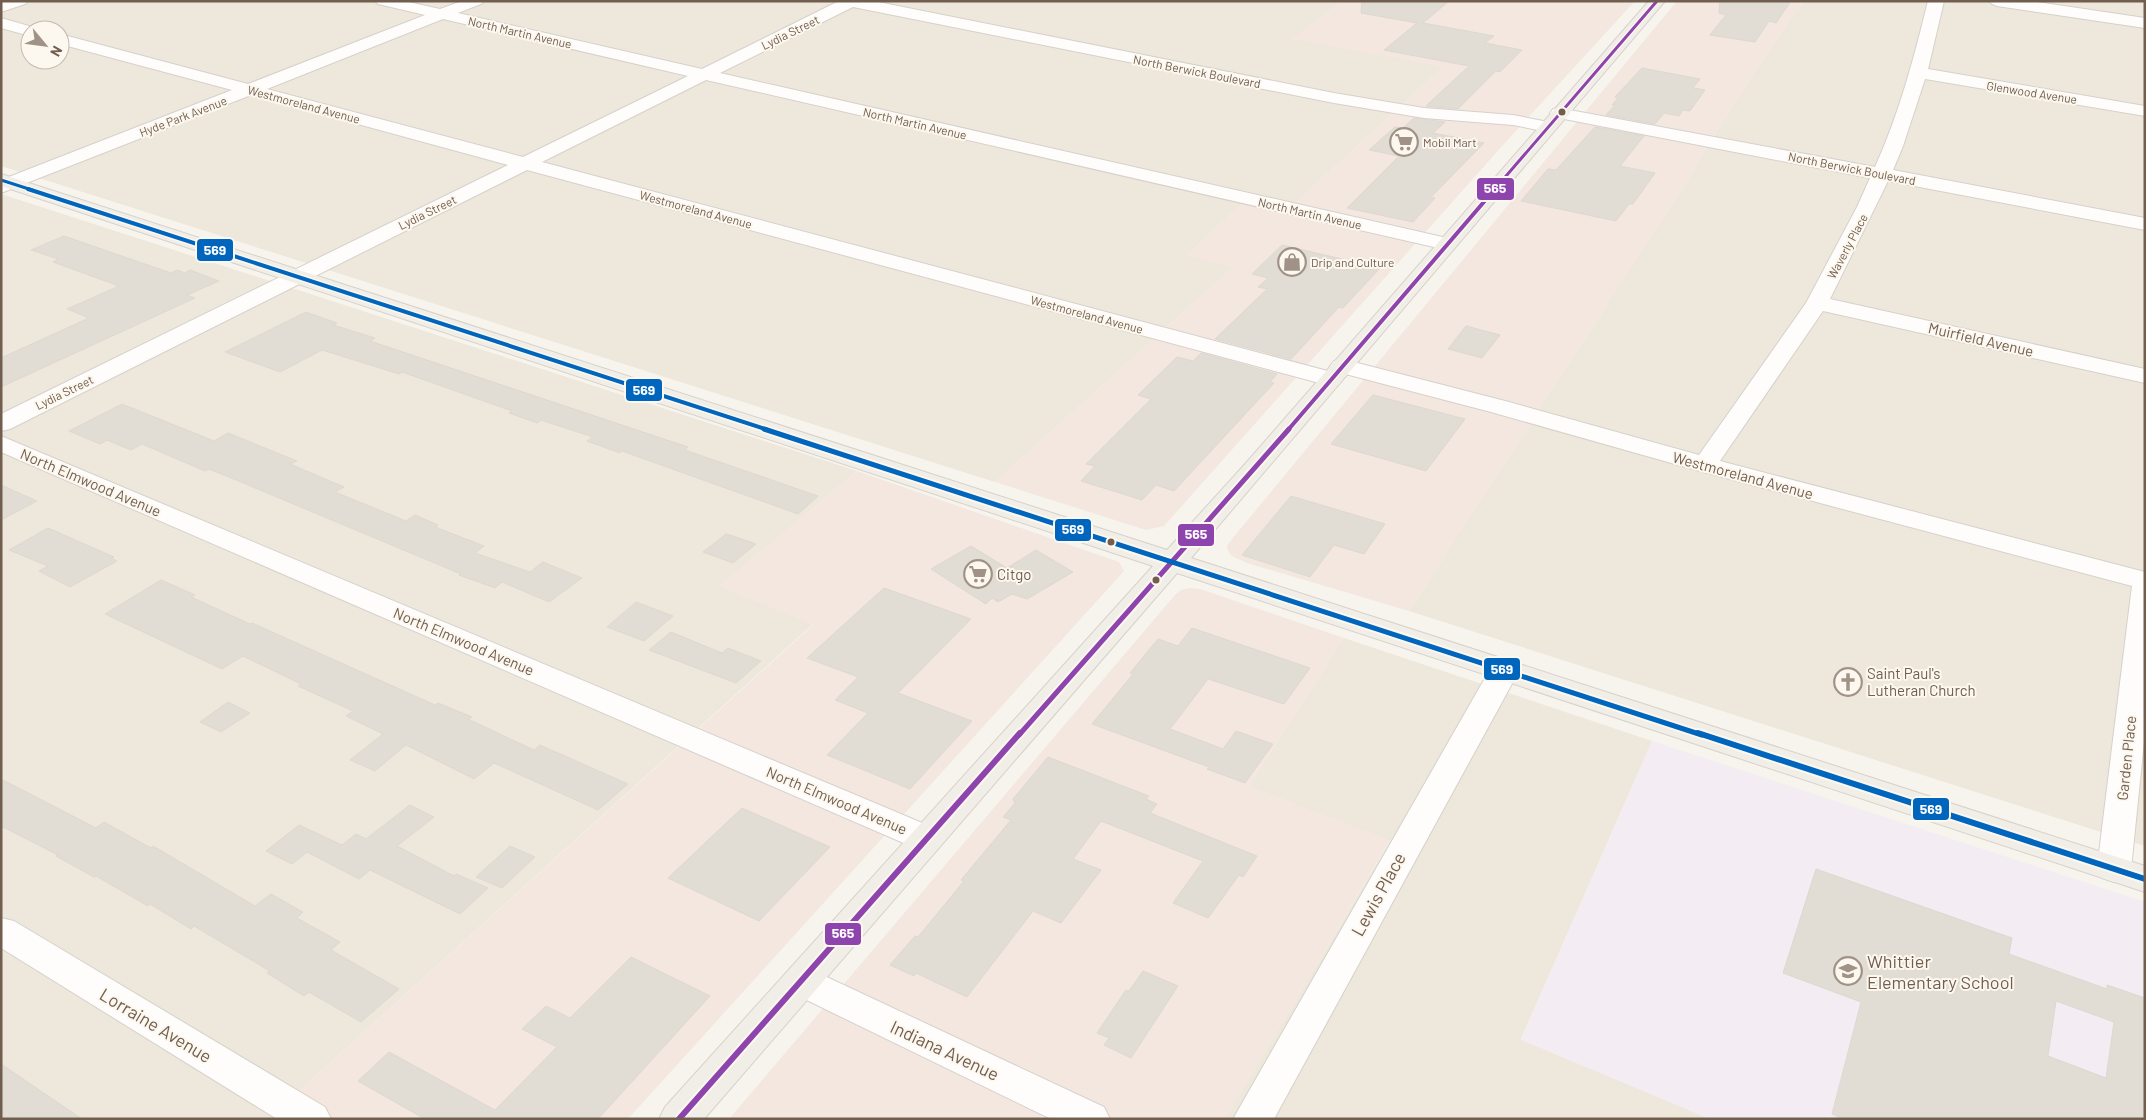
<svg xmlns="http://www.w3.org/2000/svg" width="2146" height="1120" font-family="Barlow,sans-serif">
<rect width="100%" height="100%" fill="#f6f4ed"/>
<!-- residential -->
<path fill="#eee7db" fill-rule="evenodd" d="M1,1H1342L1444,66L1284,213L1243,203L1187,255L1233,267L995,482L1,166ZM30,30H60V60H30Z
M1804,1H2145V846L1409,611L1692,173L1754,72Z
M1,194L857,471L719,586L813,624L268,1119H1Z
M1344,638L1652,741L1521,1039L1710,1119H1225L1390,841L1249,786Z"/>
<!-- commercial -->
<path fill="#f3e7df" d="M1341,1H1635L1503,145L1164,526L1146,530L995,482L1233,267L1186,256L1243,203L1284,213L1443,67L1291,39Z
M1677,1H1804L1754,72L1692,173L1409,611L1247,563L1232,556L1228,551L1227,546L1232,539Z
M857,471L1119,562L1124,571L628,1119H268L813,625L718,586Z
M1190,588L1200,589L1344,638L1249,786L1390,840L1225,1119H1107L1055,1095L1039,1119H729L1175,595L1181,590Z"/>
<!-- education -->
<path fill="#f3ecf2" d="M1652,741L2145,902V1119H1710L1521,1040Z"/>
<!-- building -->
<path fill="#e1dcd4" stroke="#ded8d0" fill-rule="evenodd" d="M1362,1H1449L1423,23L1494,36L1485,43L1522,50L1500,72L1496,71L1458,109L1426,106L1469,66L1384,50L1417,23L1361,13Z
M1720,1H1791L1776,23L1769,21L1755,42L1710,35L1726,15L1719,13Z
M1642,68L1700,79L1693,88L1705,90L1690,111L1683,110L1679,116L1664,113L1655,124L1606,115L1615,105H1612L1618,98L1615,97Z
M1414,118L1445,122L1433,133L1484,143L1431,197L1435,198L1413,222L1347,208L1399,156L1369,150L1395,127L1403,128Z
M1595,127L1644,136L1620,166L1655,173L1633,204H1629L1616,221L1521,201L1548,169L1556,170Z
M64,236L171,273L177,270L185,273L190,270L219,281L187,295L195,298L1,387V358L89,318L67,309L119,286L53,262L58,259L31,250Z
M1282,245L1380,268L1343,308L1339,307L1291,359L1215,339L1267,289L1258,287L1268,278L1252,274Z
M306,312L337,323L333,325L375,338L370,341L688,447L685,450L818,496L798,514L622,451L620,453L587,441L593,437L541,420L537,423L509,413L512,411L402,372L399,374L322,350L280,372L225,352Z
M1466,326L1500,335L1482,358L1448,349Z
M1201,353L1277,374L1270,382L1274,383L1174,491L1156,485L1142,500L1081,481L1095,466L1086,464L1151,399L1138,395L1177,357L1193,361Z
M1373,395L1465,419L1426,471L1331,444Z
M122,404L214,441L228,433L297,461L290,464L344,487L335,492L406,521L415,515L438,525L435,527L484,546L475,553L530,572L543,562L582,578L549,602L502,582L495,588L459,575L461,574L224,475L209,469L205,471L142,444L131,450L107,440L100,444L69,431Z
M1,485L37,501L1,520Z
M1291,496L1385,524L1364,554L1334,545L1310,577L1242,555Z
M48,528L114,557L111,558L117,561L70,587L39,571L48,566L9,550Z
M726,534L733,536L756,544L733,563L703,552Z
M971,546L1007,568L1036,550L1073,572L1027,599L1012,594L998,602L992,598L986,604L931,569Z
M161,580L195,595L191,597L250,624L252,623L435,705L438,703L472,717L468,719L534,750L540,745L628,784L598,810L494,763L474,779L406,745L375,771L350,760L383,734L346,716L353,711L298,686L301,684L243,656L222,669L105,614Z
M884,588L971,619L898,693L972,721L910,789L827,755L868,713L835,700L858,677L807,658Z
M636,602L673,616L644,641L607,627Z
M1192,628L1310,668L1284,704L1208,679L1170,729L1223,749L1236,731L1273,744L1245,783L1207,769L1209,767L1092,724L1133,674L1130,673L1158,639L1178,646Z
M671,632L722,653L728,648L761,661L736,683L649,650Z
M228,702L250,713L221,732L200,722Z
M1048,757L1149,796L1146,799L1157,804L1150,813L1257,856L1243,877L1239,875L1208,918L1173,903L1203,861L1101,821L1073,859L1101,870L1061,923L1033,911L967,997L916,973L914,976L890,965L915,936L918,937L964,881L961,880L1011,820L1003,817L1015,803L1013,799Z
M1,779L96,828L104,822L151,848L153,846L255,906L271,894L303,912L297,918L340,942L331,950L399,989L361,1022L309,992L304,996L267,973L270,971L194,926L191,929L150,904L148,906L96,876L94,877L56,856L58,855L1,826Z
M410,805L434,817L397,846L454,876L456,874L488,888L460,914L370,870L359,879L307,852L292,864L266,851L299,825L342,845L356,834L366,839Z
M742,808L830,847L759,921L668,878Z
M510,846L535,857L502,888L476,877Z
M1816,869L2012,938L2009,954L2107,989V985L2145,998V1119H1844L1832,1114L1861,1002L1783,973ZM2056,1001L2114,1022L2106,1078L2048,1056Z
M631,957L710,996L598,1119H425L358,1081L389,1052L495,1110L557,1047L522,1029L546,1006L570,1018Z
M1143,971L1178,986L1131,1058L1104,1045L1109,1038L1097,1033L1126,990L1129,991Z
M1,1064L82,1119H1Z"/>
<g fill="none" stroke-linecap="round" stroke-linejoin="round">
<defs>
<path id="minor" d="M28,1L25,4L1,12V2Z
M375,1H404L440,9L462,1H484L481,4L458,13L702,69L839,1H873L1334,93L1424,108L1513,115L1554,123L1557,127L1554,131L1548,132L1513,125L1424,118L1334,103L853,7L720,73L1447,238L1454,240L1457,244L1454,248L1447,250L706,80L542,162L1339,374L1343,379L1339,384L1331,386L1323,384L527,170L10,429L1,431V414L508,165L251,95L1,193V180L232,90L60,44V34L248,84L425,15L378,4ZM443,19L688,76L523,157L267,89Z
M1928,1H1944L1928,69L2145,106V116L1925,79L1903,146L1893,170L2145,218V230L1888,181L1830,299L2145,369V383L1823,311L1720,461L2145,572V732L2131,869L2126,878L2114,882L2102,878L2097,869L2132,586L1696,470L1491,412L1334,371L1330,366L1334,361L1342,359L1509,402L1699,455L1806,303L1857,207L1870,178L1559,118L1553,117L1550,113L1553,109L1559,108L1875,167C1899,114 1914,58 1928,1Z
M1989,1H2030L2145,18V28L1997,6L1992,4Z
M1,18L36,28L37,30H30V36L1,28Z
M1,436L939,830L944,839L939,848L927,851L915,848L1,452Z
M1504,661L1515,664L1519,671L1274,1119H1233L1493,664Z
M1,918L14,921L325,1107L331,1119H277L1,948Z
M801,967L814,971L1104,1107L1110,1119H1051L788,991L783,981L788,971Z"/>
<path id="major" d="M1649,1H1665L1191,558L2145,866V892L1177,573L704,1119H659L665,1107L1153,566L1,186V174L1167,550L1246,463Z"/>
</defs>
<!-- minor casing -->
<use href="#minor" stroke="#d5d1cb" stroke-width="2"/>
<!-- major casing -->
<use href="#major" stroke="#d7d1cb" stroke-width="2"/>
<!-- minor -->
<use href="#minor" fill="#fefdfc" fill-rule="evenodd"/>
<!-- major -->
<use href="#major" fill="#f1eee7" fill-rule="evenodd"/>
<defs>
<path id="bus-1-far3" d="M1494,190L1657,1"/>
<path id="bus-1-far2" d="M1288,430L1495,189"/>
<path id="bus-1-far1" d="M1019,735L1289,429"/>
<path id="bus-1" d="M679,1119L1020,733"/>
<path id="bus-2-far3" d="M1,180L32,190"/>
<path id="bus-2-far2" d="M28,189L768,430"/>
<path id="bus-2-far1" d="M764,429L1702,735"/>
<path id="bus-2" d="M1698,733L2145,879"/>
</defs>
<!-- bus-1-far3 casing -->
<use href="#bus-1-far3" stroke="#fdf8ef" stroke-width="5.5"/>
<!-- bus-1-far2 casing -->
<use href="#bus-1-far2" stroke="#fdf8ef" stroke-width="7"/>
<!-- bus-1-far1 casing -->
<use href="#bus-1-far1" stroke="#fdf8ef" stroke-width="9"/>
<!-- bus-1 casing -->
<use href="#bus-1" stroke="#fdf8ef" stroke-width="10"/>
<!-- bus-2-far3 casing -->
<use href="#bus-2-far3" stroke="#fdf8ef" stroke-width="5.5"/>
<!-- bus-2-far2 casing -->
<use href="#bus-2-far2" stroke="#fdf8ef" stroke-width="7"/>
<!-- bus-2-far1 casing -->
<use href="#bus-2-far1" stroke="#fdf8ef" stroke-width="9"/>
<!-- bus-2 casing -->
<use href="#bus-2" stroke="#fdf8ef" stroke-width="10"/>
<!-- bus-1-far3 -->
<use href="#bus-1-far3" stroke="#8e44ad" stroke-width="3"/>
<!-- bus-1-far2 -->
<use href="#bus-1-far2" stroke="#8e44ad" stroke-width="4"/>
<!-- bus-1-far1 -->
<use href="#bus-1-far1" stroke="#8e44ad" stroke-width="5"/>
<!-- bus-1 -->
<use href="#bus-1" stroke="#8e44ad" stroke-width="6"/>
<!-- bus-2-far3 -->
<use href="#bus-2-far3" stroke="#0065bd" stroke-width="3"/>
<!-- bus-2-far2 -->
<use href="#bus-2-far2" stroke="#0065bd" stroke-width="4"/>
<!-- bus-2-far1 -->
<use href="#bus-2-far1" stroke="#0065bd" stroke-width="5"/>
<!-- bus-2 -->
<use href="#bus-2" stroke="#0065bd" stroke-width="6"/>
</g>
<!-- icons -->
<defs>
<symbol id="supermarket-ring" viewBox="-11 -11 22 22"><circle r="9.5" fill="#fdf8ef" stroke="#a09286" stroke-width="1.5"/><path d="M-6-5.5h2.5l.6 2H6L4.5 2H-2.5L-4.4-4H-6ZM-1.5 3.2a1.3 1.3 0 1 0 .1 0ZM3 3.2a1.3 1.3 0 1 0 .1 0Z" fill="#a09286"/></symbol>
<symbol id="shop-ring" viewBox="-11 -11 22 22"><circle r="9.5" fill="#fdf8ef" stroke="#a09286" stroke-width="1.5"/><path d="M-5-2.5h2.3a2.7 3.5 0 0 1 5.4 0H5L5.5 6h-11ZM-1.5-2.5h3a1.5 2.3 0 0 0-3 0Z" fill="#a09286"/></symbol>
<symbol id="church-ring" viewBox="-11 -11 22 22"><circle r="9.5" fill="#fdf8ef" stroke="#a09286" stroke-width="1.5"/><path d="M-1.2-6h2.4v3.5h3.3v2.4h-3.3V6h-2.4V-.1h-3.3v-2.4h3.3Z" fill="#a09286"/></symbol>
<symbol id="school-ring" viewBox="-11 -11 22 22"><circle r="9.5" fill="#fdf8ef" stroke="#a09286" stroke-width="1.5"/><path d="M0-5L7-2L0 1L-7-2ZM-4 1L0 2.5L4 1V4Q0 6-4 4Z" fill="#a09286"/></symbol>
</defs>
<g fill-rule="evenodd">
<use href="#supermarket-ring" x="1388" y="126" width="32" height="32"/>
<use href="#shop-ring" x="1276" y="246" width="32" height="32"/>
<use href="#supermarket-ring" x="962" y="558" width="32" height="32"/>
<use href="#church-ring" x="1832" y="666" width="32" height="32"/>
<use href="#school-ring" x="1832" y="955" width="32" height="32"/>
</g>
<!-- markers -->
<g fill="#715e4f" stroke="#fdf8ef" stroke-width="2">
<circle cx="1562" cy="112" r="4.5"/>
<circle cx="1111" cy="542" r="4.5"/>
<circle cx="1156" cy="580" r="4.5"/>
</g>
<g text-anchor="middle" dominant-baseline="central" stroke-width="4" stroke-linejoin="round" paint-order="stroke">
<!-- far-street labels -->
<g font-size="12" fill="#715e4f" stroke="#fdf8ef">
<text transform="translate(520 32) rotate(13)">North Martin Avenue</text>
<text transform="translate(790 32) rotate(-26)">Lydia Street</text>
<text transform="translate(1197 71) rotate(11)">North Berwick Boulevard</text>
<text transform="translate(2032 92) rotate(9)">Glenwood Avenue</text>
<text transform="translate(304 104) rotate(15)">Westmoreland Avenue</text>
<text transform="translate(183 116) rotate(-21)">Hyde Park Avenue</text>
<text transform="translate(915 123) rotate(13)">North Martin Avenue</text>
<text transform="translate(1852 168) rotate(11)">North Berwick Boulevard</text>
<text transform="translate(696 209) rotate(15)">Westmoreland Avenue</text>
<text transform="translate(427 212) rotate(-26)">Lydia Street</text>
<text transform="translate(1310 213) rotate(13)">North Martin Avenue</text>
<text transform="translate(1847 246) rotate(-62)">Waverly Place</text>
<text transform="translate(1087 314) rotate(15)">Westmoreland Avenue</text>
<text transform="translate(64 392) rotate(-26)">Lydia Street</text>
</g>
<!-- far-poi labels -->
<g font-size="12" fill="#715e4f" stroke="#fdf8ef" text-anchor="start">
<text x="1423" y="142">Mobil Mart</text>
<text x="1311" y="262">Drip and Culture</text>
</g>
<!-- street labels -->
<g font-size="15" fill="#715e4f" stroke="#fdf8ef">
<text transform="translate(1981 339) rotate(13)">Muirfield Avenue</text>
<text transform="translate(1743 475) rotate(15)">Westmoreland Avenue</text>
<text transform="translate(91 482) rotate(23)">North Elmwood Avenue</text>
<text transform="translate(464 641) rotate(23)">North Elmwood Avenue</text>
<text transform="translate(2126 758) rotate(-84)">Garden Place</text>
<text transform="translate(837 800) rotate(23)">North Elmwood Avenue</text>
</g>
<!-- poi labels -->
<g font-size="15" fill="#715e4f" stroke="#fdf8ef" text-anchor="start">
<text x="997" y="574">Citgo</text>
<text x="1867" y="673">Saint Paul's<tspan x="1867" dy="17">Lutheran Church</tspan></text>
</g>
<!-- near-street labels -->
<g font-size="18" fill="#715e4f" stroke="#fdf8ef">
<text transform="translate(1378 894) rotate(-61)">Lewis Place</text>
<text transform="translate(156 1025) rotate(31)">Lorraine Avenue</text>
<text transform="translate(945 1050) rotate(25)">Indiana Avenue</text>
</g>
<!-- near-poi labels -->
<g font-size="18" fill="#715e4f" stroke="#fdf8ef" text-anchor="start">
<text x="1867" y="961">Whittier<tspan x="1867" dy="21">Elementary School</tspan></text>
</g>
</g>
<g stroke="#fdf8ef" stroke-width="2">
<rect x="1476" y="177" width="39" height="24" rx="5" fill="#8e44ad"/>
<rect x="196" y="238" width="38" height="24" rx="5" fill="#0065bd"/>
<rect x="625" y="378" width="38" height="24" rx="5" fill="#0065bd"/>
<rect x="1054" y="518" width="38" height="24" rx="5" fill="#0065bd"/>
<rect x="1177" y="523" width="38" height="24" rx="5" fill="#8e44ad"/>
<rect x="1483" y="657" width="38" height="24" rx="5" fill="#0065bd"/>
<rect x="1912" y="797" width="38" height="24" rx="5" fill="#0065bd"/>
<rect x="824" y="922" width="38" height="24" rx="5" fill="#8e44ad"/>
</g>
<g font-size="14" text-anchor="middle" font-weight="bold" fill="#fff">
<text x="1495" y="193">565</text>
<text x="215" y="255">569</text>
<text x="644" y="395">569</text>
<text x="1073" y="534">569</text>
<text x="1196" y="539">565</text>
<text x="1502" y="674">569</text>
<text x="1931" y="814">569</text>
<text x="843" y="938">565</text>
</g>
<!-- border -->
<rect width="2146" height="1120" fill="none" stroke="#715e4f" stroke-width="5"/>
<!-- north arrow -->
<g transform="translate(45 45) rotate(119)"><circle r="24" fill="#fdf8ef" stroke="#c5baaf"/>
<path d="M0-4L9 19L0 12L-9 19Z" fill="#a09286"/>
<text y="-8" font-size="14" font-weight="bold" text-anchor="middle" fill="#715e4f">N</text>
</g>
</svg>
